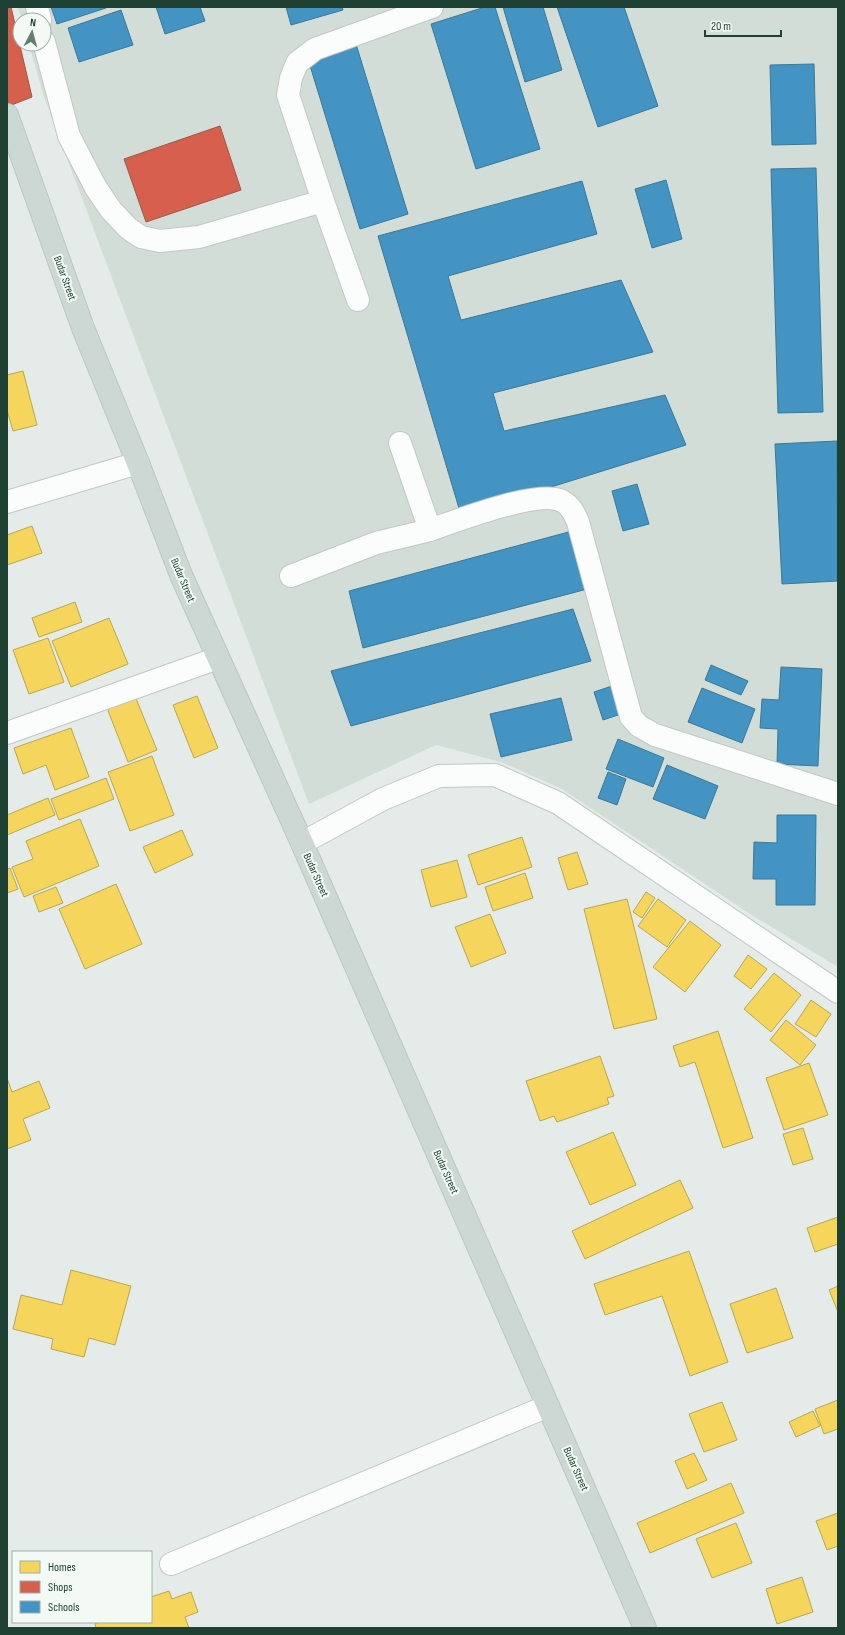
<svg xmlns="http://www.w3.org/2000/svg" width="845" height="1635" font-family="'Sofia Sans Condensed',sans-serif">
<rect width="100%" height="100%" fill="#e5ebe8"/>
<!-- built -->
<path fill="#d2ddd7" d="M18,7H838V967L750,914L562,789L501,762L436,745L309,804L43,94L29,44H44V20H22Z"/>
<!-- homes -->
<path fill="#f6d55c" stroke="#b6a950" d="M23,371L37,425L13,431L7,410V375Z
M32,526L42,553L7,565V535Z
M75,602L82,622L39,637L32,618Z
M109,618L128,664L71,687L52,641Z
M48,638L64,682L29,694L13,650Z
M135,696L157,750L128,762L107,708Z
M197,696L218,748L194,758L173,705Z
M71,728L89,777L55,790L46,765L23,774L14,748Z
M152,756L174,815L130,831L108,772Z
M106,778L114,799L59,820L51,799Z
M48,798L55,815L7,835V815Z
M80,819L99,866L24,897L12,867L33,859L26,841Z
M182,830L193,855L155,873L143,847Z
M522,837L532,867L478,885L468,855Z
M577,852L588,884L568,890L558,858Z
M457,860L467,897L431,907L421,870Z
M10,868L18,889L7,893V869Z
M525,873L533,898L493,911L485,887Z
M116,884L142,944L85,969L59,909Z
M56,887L63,903L39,912L33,896Z
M646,892L655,898L642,918L633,912Z
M627,899L657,1019L614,1029L584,909Z
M658,899L686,920L667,947L638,926Z
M490,914L506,953L471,967L455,927Z
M690,921L721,945L685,992L653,967Z
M748,955L767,969L751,989L734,976Z
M774,973L801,995L771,1032L744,1009Z
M811,1000L831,1014L816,1037L795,1024Z
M786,1020L816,1045L800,1065L770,1040Z
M718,1031L753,1138L723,1148L695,1062L680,1067L673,1046Z
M600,1056L614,1096L607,1098L609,1104L557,1122L554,1116L540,1121L526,1081Z
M809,1063L828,1115L784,1130L766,1078Z
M7,1078L12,1092L39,1081L50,1108L23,1119L31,1140L7,1149Z
M803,1128L813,1159L793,1165L783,1134Z
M613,1132L636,1185L590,1205L566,1152Z
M680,1180L693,1208L585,1259L572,1231Z
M838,1217V1244L815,1252L807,1228Z
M689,1251L728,1362L690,1376L662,1296L605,1315L594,1284Z
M71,1270L131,1286L115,1345L89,1338L84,1357L51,1349L53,1339L13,1329L21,1295L62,1305Z
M838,1286V1312L829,1290Z
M776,1288L793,1338L747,1353L730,1304Z
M838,1400V1429L824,1434L815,1409Z
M722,1402L737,1440L704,1452L689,1414Z
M813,1411L820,1426L796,1437L789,1422Z
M694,1453L707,1480L687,1489L675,1461Z
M731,1483L744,1513L650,1553L637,1523Z
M838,1513V1546L827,1550L816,1521Z
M736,1523L752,1563L712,1578L696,1539Z
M802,1577L813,1612L777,1624L766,1589Z
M169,1591L172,1599L191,1592L198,1612L185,1617L189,1628H96L95,1624L99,1622H151V1597Z"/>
<!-- shops -->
<path fill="#d6604d" stroke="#9f5745" d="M7,7H11L32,97L9,106L7,99Z
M220,126L241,190L146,222L124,159Z"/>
<!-- schools -->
<path fill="#4393c3" stroke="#387a98" d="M51,7H106V8L57,24Z
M156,7H200L205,21L165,34Z
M286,7H342L343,10L291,25Z
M485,7H495L540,149L476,169L431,24Z
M503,7H543L562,70L525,82Z
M557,7H624L658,106L598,127Z
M121,10L133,45L79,62L68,28Z
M356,44L408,214L360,229L308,59Z
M814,64L816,144L772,145L770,65Z
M816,168L823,412L778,413L771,169Z
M666,180L682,239L652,248L635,189Z
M582,181L597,234L448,276L461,320L621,280L653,352L493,393L504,431L665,395L686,445L461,515L378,236Z
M837,441L838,581L782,584L775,444Z
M637,484L649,524L623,531L612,491Z
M576,530L595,587L363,648L349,591Z
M573,609L591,661L351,726L331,671Z
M711,665L748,681L741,695L705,680Z
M781,667L822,669L818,766L777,764L778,729L760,728L762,699L779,700Z
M618,684L627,712L603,720L594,692Z
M702,688L755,709L742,743L688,722Z
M561,698L572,740L501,757L490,714Z
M618,739L664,758L653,787L606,769Z
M667,765L718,786L705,819L653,799Z
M608,772L626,779L617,805L598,798Z
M777,815H816L815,905H776V879H753L754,842L777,843Z"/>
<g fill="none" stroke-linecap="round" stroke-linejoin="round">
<defs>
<path id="minor" d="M37,7L40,20
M44,42L69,136L96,188L111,210L128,228L141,237L160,241L199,237L323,201
M358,300L323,201L288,95L291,78L297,63L315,49L432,7
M7,502L138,463
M430,530C456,521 539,489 562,501C571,506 574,513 578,522L631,717L639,726L655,735L838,794
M291,576L376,543L430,530L400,443
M7,733L218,658
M302,843L383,799L439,776L495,775L558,803L838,992
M171,1564L548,1406"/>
<path id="major" d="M7,115L83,328L138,463L181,575L302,843L645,1628"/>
</defs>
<!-- minor casing -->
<use href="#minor" stroke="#c2c8c5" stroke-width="24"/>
<!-- major casing -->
<use href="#major" stroke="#bcc7c3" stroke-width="24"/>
<!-- minor -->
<use href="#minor" stroke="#fbfcfc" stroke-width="22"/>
<!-- major -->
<use href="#major" stroke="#cdd7d3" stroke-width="22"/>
</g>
<g text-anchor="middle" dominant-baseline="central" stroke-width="4" stroke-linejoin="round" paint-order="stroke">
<!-- street labels -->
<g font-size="11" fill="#1f4133" stroke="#f3faf5">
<text transform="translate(65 278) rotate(70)">Budar Street</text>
<text transform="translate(183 580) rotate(67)">Budar Street</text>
<text transform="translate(316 875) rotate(66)">Budar Street</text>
<text transform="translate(446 1172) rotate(66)">Budar Street</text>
<text transform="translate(576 1469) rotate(66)">Budar Street</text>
</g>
</g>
<!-- border -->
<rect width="845" height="1635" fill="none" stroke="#1f4133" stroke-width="16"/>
<!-- legend -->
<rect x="12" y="1551" width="140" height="72" fill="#f3faf5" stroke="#9eb0a7"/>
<rect x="20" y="1561" width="20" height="12" fill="#f6d55c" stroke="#9eb0a7"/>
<text x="48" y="1571" font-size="12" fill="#1f4133">Homes</text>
<rect x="20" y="1581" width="20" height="12" fill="#d6604d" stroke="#9eb0a7"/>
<text x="48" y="1591" font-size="12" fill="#1f4133">Shops</text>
<rect x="20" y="1601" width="20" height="12" fill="#4393c3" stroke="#9eb0a7"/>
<text x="48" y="1611" font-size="12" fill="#1f4133">Schools</text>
<!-- north arrow -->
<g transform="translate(32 32) rotate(6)"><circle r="19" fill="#f3faf5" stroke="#9eb0a7"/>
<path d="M0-3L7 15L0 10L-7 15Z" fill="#647c72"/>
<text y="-6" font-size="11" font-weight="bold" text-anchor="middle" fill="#1f4133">N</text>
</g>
<!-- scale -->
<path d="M705 30v6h76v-6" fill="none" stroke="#1f4133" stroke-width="2"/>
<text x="711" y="30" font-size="12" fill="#1f4133" stroke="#f3faf5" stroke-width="3" paint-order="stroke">20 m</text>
</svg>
